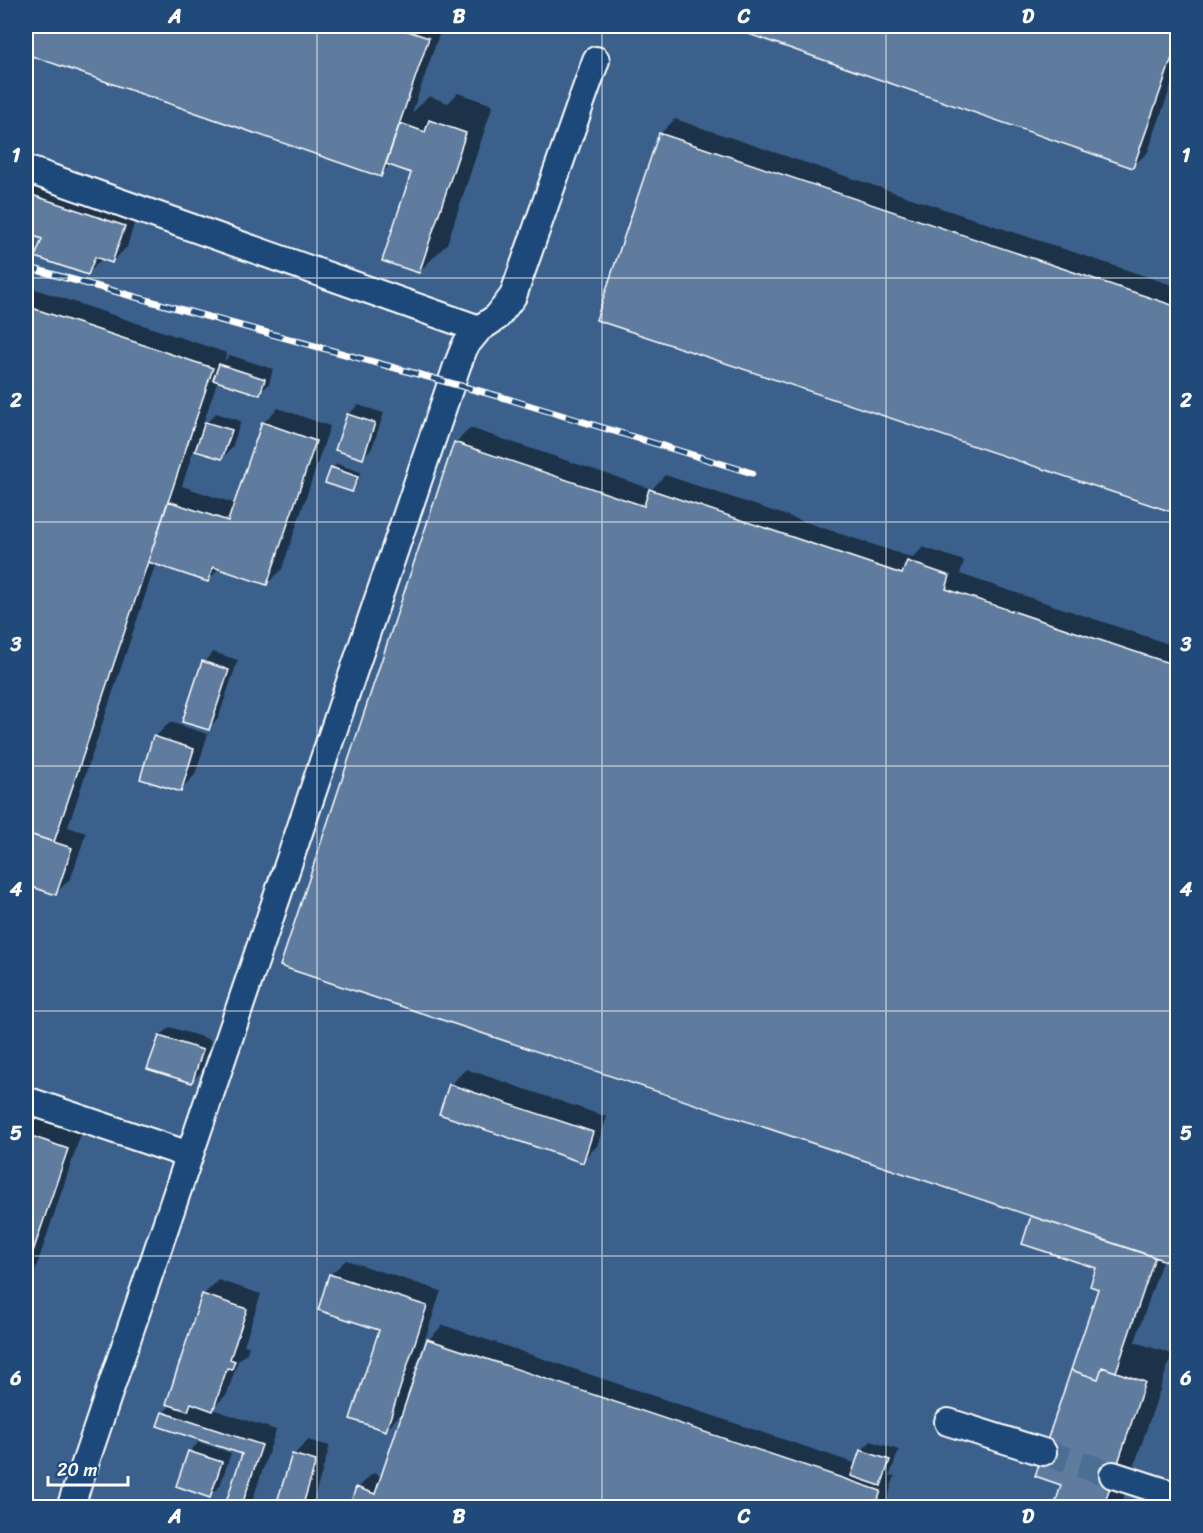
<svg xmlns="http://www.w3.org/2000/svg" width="1203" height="1533" font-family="Sriracha,sans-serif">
<rect width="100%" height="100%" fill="#2c5582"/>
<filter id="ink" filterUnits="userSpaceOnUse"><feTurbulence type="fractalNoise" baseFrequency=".0167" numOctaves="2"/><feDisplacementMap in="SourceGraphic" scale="12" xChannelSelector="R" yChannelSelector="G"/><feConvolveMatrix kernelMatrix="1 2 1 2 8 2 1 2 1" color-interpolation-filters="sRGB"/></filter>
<g filter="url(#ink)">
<!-- built -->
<path fill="#3b618b" d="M26,26H1177V1507H26Z"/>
<!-- shadow -->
<path fill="#0007" d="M26,26H442L412,113L429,96L448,103L458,93L493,105L447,244L419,272L413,172L391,164L380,175L30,54L26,67Z
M731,26H1178V66L1148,152L1133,166Z
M675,119L1178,287V513L660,134Z
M26,174L138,211L127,247L112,262L103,258L88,273L44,238L26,232Z
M26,286L227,353L224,361L230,355L273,369L269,384L259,394L218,380L202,427L216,413L241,421L232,448L222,458L194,449L182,486L236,504L263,423L278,408L330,426L282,569L267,584L220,568L208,580L156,563L68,827L86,833L71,878L56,893L26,883Z
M358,405L384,413L372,448L362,458L337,449L349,414Z
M470,428L652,489L665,475L913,558L923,547L964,561L960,574L1178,647V1251L1168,1260L1163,1258L1135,1342L1172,1354L1120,1508H1055L1063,1484L1100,1288L1098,1267L1033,1215L455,443Z
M337,464L361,472L356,486L352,491L332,468Z
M213,652L238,660L218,719L208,728L204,662Z
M170,722L208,734L195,775L180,790L155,737Z
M170,1027L211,1040L201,1072L191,1082L160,1036Z
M466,1069L607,1117L597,1146L582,1161L441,1113L451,1084Z
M26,1115L81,1134L26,1298Z
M346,1260L441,1291L410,1385L413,1386L429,1339L443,1325L857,1464L861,1451L871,1441L899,1450L890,1475L895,1476L884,1508H351L358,1488L373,1473L383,1477L405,1410L386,1429L381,1329L320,1309L331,1274Z
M218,1280L261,1294L244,1345L249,1346L247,1353L238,1361L227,1394L212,1409L276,1430L250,1508H226L244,1454L163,1413L172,1404L203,1295Z
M308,1440L330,1446L311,1508H277L294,1455Z
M199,1442L231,1453L220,1486L210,1496L189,1452Z"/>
<!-- building -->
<path fill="#5e7c9f" stroke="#fff" stroke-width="1.5" d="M26,26H393L429,38L381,177L26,54Z
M726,26H1178V41L1133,168Z
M429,120L466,133L419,273L382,261L411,173L386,164L400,123L425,132Z
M659,133L1178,307V514L596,320Z
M26,193L125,226L112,263L95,257L88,275L35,257L42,239L26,233Z
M26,306L213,368L54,842L26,833Z
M219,364L265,379L260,395L213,380Z
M347,414L375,423L363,459L335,450Z
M205,422L232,430L222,459L195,451Z
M262,422L316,441L267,585L213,567L208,582L148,562L168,501L228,521Z
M454,442L644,506L649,489L902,574L907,561L950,576L946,589L1178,666V1235L1169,1262L280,966Z
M331,467L358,477L352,492L325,483Z
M202,661L229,670L209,730L182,722Z
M153,736L194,749L181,792L140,779Z
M26,833L72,848L56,895L26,885Z
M159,1036L203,1050L192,1083L147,1069Z
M449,1084L593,1132L583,1163L439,1114Z
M26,1134L68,1149L26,1272Z
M1031,1216L1155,1257L1116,1372L1102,1367L1098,1379L1071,1370L1098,1289L1090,1286L1096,1268L1022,1244Z
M329,1274L427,1306L386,1431L350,1419L379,1330L318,1310Z
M202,1294L247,1309L230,1359L235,1361L232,1369L227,1368L213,1411L191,1403L188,1411L166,1404Z
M427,1339L881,1491L875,1508H349L356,1487L375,1494Z
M1102,1367L1145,1382L1103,1508H1054L1061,1485L1035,1476L1071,1370L1098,1379Z
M162,1412L262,1445L241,1508H224L242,1454L157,1426Z
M860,1450L890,1460L881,1486L851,1476Z
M188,1451L222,1462L210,1498L176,1486Z
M292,1454L316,1461L302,1508H275Z"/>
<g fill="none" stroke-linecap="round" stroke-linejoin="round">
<!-- minor-tunnel -->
<path stroke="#4c6e95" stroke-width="26" stroke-dasharray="26 13" stroke-linecap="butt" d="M1043,1452L1113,1475"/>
<defs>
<path id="minor" d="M26,169L479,329
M26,1100L189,1155
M948,1422L1043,1452
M1113,1475L1178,1496
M70,1508L457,366L465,346L479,329L497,317L513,296L596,60"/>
</defs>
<!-- minor casing -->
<use href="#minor" stroke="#fff" stroke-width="30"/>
<!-- minor -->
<use href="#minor" stroke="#1f4a7a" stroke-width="26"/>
<defs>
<path id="rail" d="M26,267L505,398L752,473"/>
</defs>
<!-- rail casing -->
<use href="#rail" stroke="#fff" stroke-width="7"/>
<!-- rail -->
<use href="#rail" stroke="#1f4a7a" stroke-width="4.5" stroke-dasharray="14" stroke-linecap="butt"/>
</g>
</g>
<!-- grid -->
<path fill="none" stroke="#fff" stroke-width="1.5" stroke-opacity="0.55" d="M317,26V1508M602,26V1508M886,26V1508M26,278H1178M26,522H1178M26,766H1178M26,1011H1178M26,1256H1178"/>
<!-- margin -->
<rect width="1203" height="1533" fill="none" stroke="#1f4a7a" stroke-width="66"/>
<!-- scale -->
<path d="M48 1476v9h80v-9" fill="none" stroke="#ffffff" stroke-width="3"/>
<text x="57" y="1476" font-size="18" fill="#ffffff" stroke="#1f4a7a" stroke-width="4.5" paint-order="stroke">20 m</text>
<rect x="33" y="33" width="1137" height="1467" fill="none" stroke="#fff" stroke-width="2"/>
<g font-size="20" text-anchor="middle" font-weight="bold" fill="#fff">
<text x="175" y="23">A</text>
<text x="459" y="23">B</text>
<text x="744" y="23">C</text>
<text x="1028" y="23">D</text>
<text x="16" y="162">1</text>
<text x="1186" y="162">1</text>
<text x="16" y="407">2</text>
<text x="1186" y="407">2</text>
<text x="16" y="651">3</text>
<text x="1186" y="651">3</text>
<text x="16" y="896">4</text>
<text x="1186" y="896">4</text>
<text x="16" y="1140">5</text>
<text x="1186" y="1140">5</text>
<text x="16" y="1385">6</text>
<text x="1186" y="1385">6</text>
<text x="175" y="1523">A</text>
<text x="459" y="1523">B</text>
<text x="744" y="1523">C</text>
<text x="1028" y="1523">D</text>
</g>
</svg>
